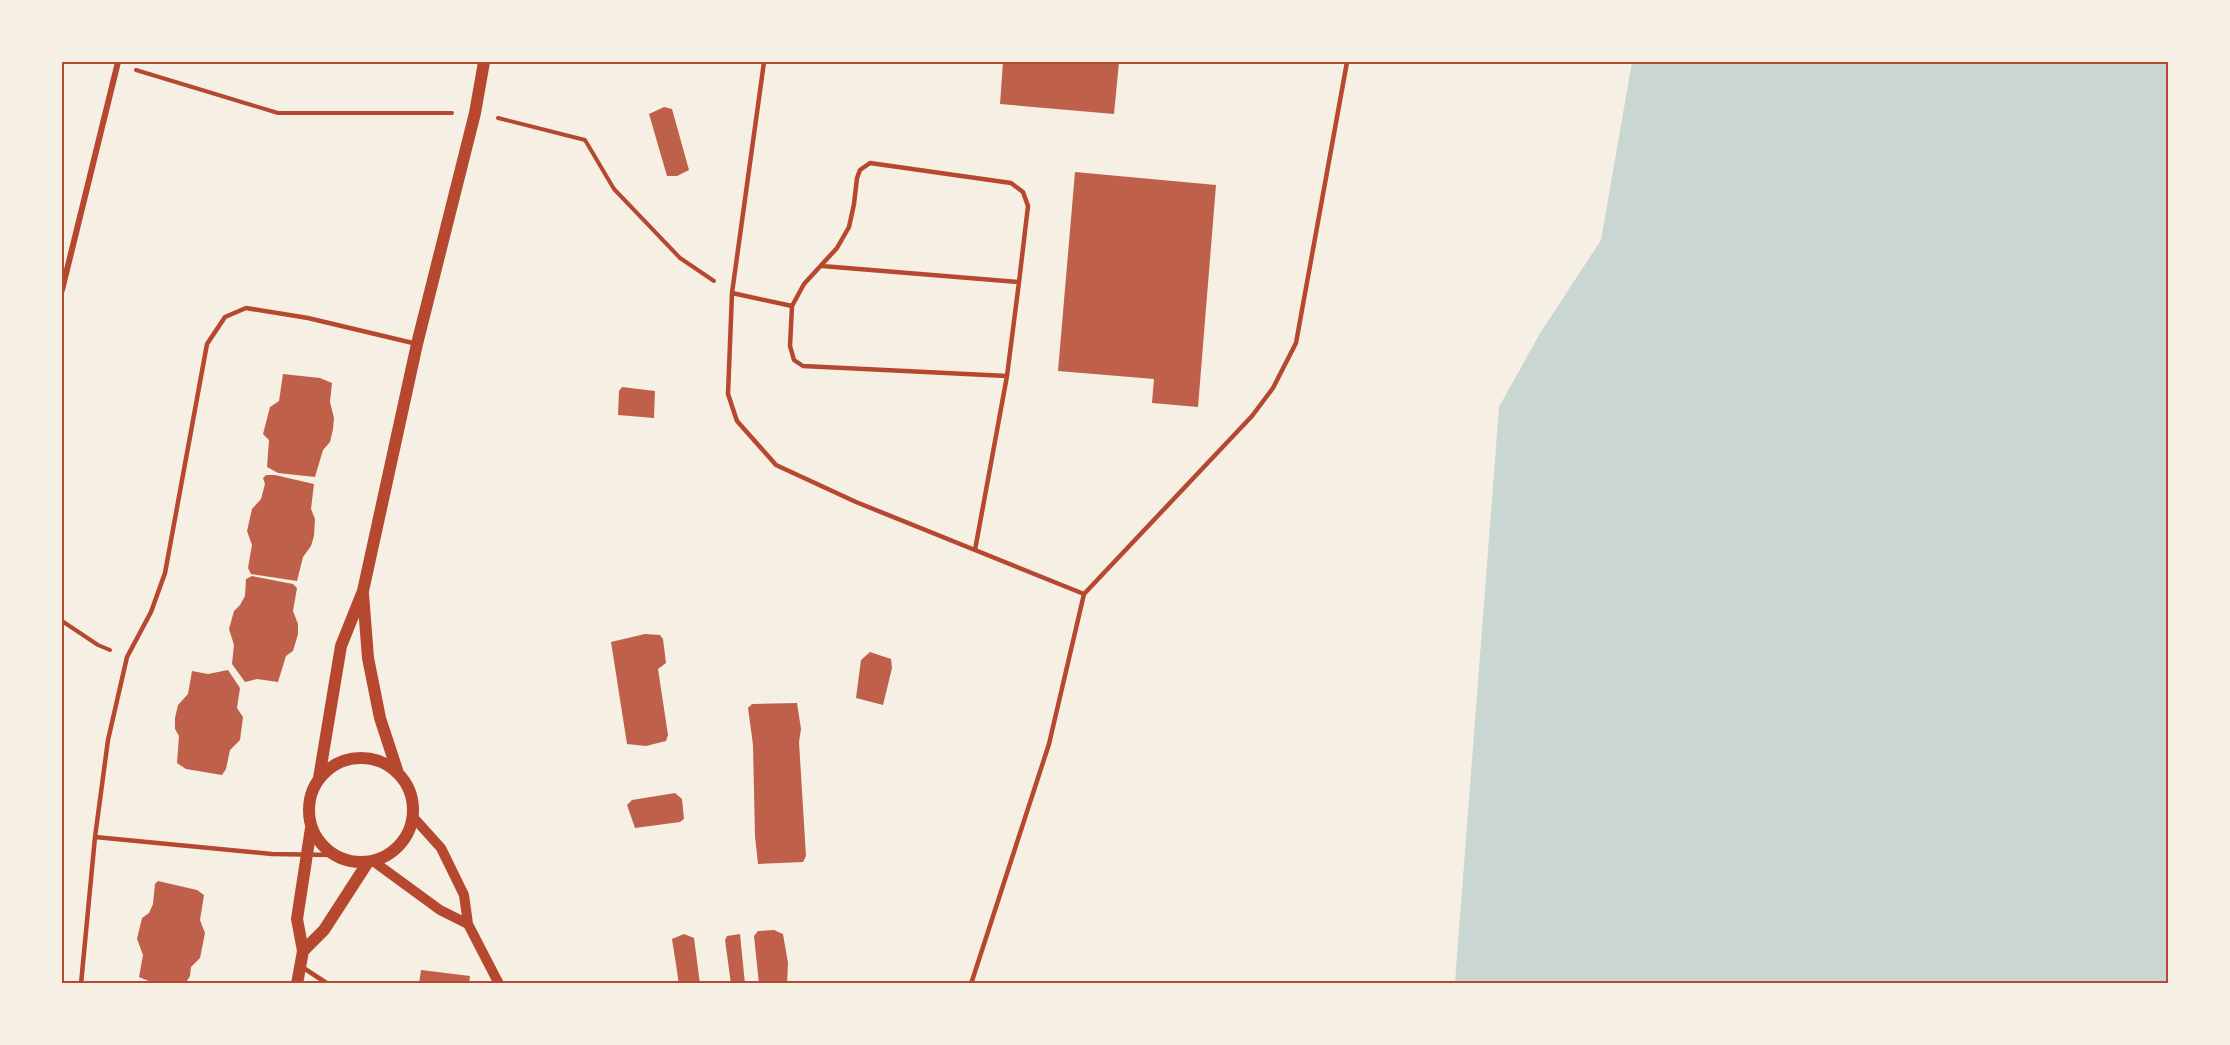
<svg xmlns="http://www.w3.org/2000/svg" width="2230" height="1045" font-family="'Golos Text',sans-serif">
<rect width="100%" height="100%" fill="#f6efe4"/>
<!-- water -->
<path fill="#c9d6d2" d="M1632,62H2168V983H1455L1499,407L1539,335L1601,240Z"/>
<!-- building -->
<path fill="#bf614a" d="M1003,62H1119L1114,114L1000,104Z
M664,107L672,109L689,170L677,176H667L649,114Z
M1075,172L1216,185L1198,407L1152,403L1154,379L1058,371Z
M283,374L320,378L332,383L330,402L334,418L333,429L330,442L323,450L315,477L278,473L267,467L269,440L263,434L270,407L279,401Z
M622,387L655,391L654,418L618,415L619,391Z
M266,475H275L314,484L311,509L315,519L314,536L311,546L303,557L297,581L251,574L248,568L252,545L247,531L252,509L261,499L265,484L263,478Z
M252,576L293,584L297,588L293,611L298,624V634L293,651L286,656L278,682L257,679L245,682L232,664L234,645L229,629L234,611L240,605L245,596L246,579Z
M645,634L660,635L663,639L666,663L658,669L668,735L666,741L646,746L627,744L611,642Z
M870,652L891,659L892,668L883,705L856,698L861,660Z
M228,670L240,688L237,708L243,717L240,740L230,750L226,769L222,775L186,769L177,763L179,736L175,729V718L178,705L188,694L192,671L208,674Z
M797,703L801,729L799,742L806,856L803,862L758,864L755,836L753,745L748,708L752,704Z
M675,793L682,799L684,819L680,822L635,828L627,805L632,800Z
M158,881L197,890L204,895L200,920L205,933L200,958L191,967L190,976L185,984H156L139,977L143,955L137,939L142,918L149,913L153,904L155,884Z
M774,930L783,934L788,963L787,984H759L754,936L758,931Z
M684,934L694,938L700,984H679L672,939Z
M740,934L745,984H731L725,940L727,936Z
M421,970L470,976L469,984H419Z"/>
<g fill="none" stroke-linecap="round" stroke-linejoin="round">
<!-- path -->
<path stroke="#b5482f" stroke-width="4" d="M136,70L278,113H452
M498,118L585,140L614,189L680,258L714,281
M62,621L98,645L110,650"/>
<!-- service -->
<path stroke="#b5482f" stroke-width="4.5" d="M764,62L732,293L728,394L737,421L776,465L856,502L1084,594
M822,266L1019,282L1007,376L975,550
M732,293L792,306L790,346L794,360L803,366L1007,376
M792,306L804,284L837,248L849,227L854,204L857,178L860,170L870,163L1011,183L1023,192L1028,206L1019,282
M95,837L272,854L334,855
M302,967L328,984
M81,984L95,837L108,740L127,657L151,612L165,573L207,344L225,317L246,308L308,318L417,344
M971,984L1049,744L1084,594L1252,416L1273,388L1296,343L1347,62"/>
<!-- minor -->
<path stroke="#b5482f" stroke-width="6" d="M62,290L118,62"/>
<!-- tertiary -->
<path stroke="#b5482f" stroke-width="10" d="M413,817L441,848L464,895L468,924L499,984
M373,861L440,910L468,924"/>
<!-- secondary -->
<path stroke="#b5482f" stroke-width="12" d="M363,594L368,658L380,718L398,773
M309 810a52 52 0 1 1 104 0a52 52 0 1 1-104 0Z
M319,778L341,646L363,591L417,344L475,113L484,62
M303,951L324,930L368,862
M297,984L303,951L297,919L311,828"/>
</g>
<!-- border -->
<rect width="2230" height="1045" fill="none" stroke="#f6efe4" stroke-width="126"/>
<rect x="63" y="63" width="2104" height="919" fill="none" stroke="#b5482f" stroke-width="2"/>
</svg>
